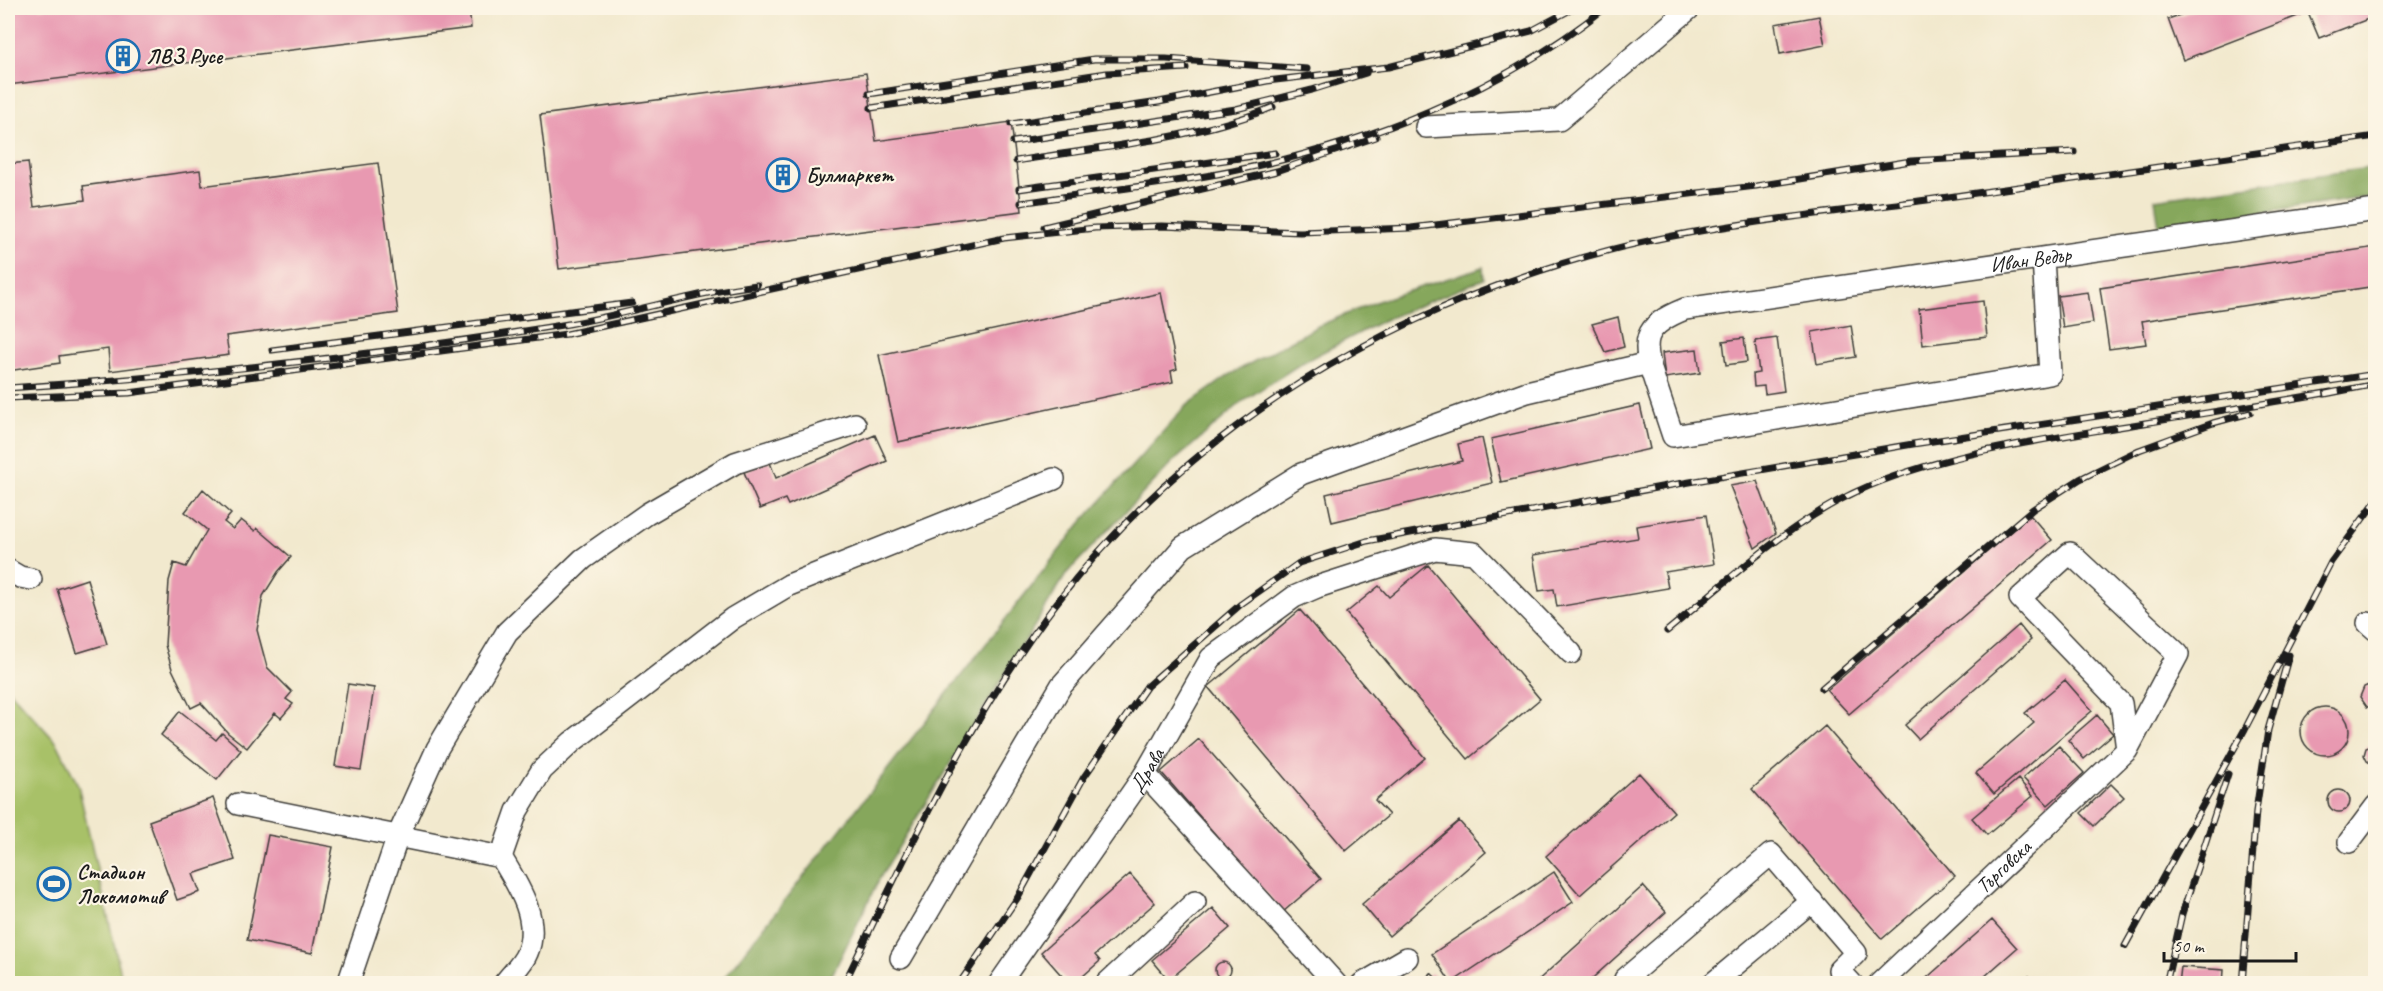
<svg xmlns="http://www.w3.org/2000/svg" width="2383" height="991" font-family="Caveat,sans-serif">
<rect width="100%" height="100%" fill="#fcf5e5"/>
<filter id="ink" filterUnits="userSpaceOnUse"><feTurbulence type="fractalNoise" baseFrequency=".0167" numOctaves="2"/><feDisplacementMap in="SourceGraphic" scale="12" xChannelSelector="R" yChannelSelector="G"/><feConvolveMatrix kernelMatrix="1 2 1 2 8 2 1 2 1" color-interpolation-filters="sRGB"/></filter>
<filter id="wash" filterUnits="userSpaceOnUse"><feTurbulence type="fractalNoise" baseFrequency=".008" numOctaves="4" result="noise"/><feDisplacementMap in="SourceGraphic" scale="24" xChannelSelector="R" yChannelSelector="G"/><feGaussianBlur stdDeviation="1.35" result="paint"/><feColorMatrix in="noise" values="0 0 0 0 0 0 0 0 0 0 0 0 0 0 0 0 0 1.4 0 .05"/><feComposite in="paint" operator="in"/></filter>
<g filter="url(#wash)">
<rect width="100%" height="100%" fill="#f2e9ce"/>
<!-- green -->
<path fill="#a8c167" stroke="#626e42" stroke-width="1.5" d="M8,689L57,743L78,785L123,983H8Z"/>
<!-- forest -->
<path fill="#86a75c" stroke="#51623c" stroke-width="1.5" d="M2375,167V196L2159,228L2155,199Z
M1483,267L1484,279L1384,320L1302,363L1243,401L1172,463L1067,573L881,876L828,983H720L1080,524L1186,406L1231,374L1318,326L1378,301Z"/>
<g id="blocks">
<!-- building -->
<path fill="#e899b1" d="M8,8H469L471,28L8,85Z
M2200,8H2376V16L2319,38L2308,12L2183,60L2168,19Z
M1819,16L1825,45L1780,54L1775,24Z
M866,73L876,141L1011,122L1022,211L559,269L540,115Z
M28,162L34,207L85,200L83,186L200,170L202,186L378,163L398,313L226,336L229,355L110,371L108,349L59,356L60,363L8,371V164Z
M2376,247V286L2142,321L2146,344L2109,349L2100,288Z
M2088,292L2093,323L2063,328L2058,296Z
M1161,293L1177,369L1171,371L1173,382L898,442L879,355Z
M1983,301L1987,337L1923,345L1919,309Z
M1618,317L1624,347L1605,352L1592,324Z
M1851,325L1856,357L1817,364L1812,332Z
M1744,338L1747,362L1726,365L1723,341Z
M1777,338L1784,391L1765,394L1764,386L1754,387L1753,374L1759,373L1755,341Z
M1697,349L1700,373L1665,378L1662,353Z
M1640,405L1650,449L1501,482L1491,439Z
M875,435L887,461L788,505L785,499L760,509L744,472L769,460L776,478Z
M1482,438L1492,483L1332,522L1326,494L1462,461L1458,444Z
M1757,481L1776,533L1755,548L1730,486Z
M203,489L231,514L224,522L233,529L241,520L255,531L257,528L291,557L278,572L263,596L257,630L267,667L292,692L286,699L293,704L281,718L275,713L247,748L228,733L201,703L191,708L172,669L165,645L169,581L174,563L186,567L207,530L185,512Z
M1706,515L1714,564L1665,572L1668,588L1557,607L1554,589L1539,591L1533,555L1638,538L1636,526Z
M2030,515L2052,540L1849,714L1827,690Z
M1428,565L1540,699L1468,759L1346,613L1379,586L1389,597Z
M87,579L107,644L77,653L57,589Z
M1300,610L1425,758L1375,800L1389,815L1346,851L1208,687Z
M2019,625L2031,640L1918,739L1905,725Z
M2065,680L2092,711L1994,794L1976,773L2034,723L2025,713Z
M348,684L374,688L361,770L335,766Z
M2371,684H2376V707H2367L2360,697L2364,687Z
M2301 731a24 24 0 1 1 48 0a24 24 0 1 1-48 0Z
M180,711L216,740L222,733L241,750L217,780L161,735Z
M2097,715L2113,734L2084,759L2068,740Z
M1825,726L1955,876L1882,939L1752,789Z
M1199,739L1321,879L1283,912L1161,772Z
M2376,744V765H2373L2367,761L2364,755L2366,748Z
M2059,746L2084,773L2048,805L2023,778Z
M1639,773L1674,812L1580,895L1546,856Z
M2018,779L2033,796L1987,835L1972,818Z
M2111,784L2124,797L2094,826L2081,813Z
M2328 801a11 11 0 1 1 22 0a11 11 0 1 1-22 0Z
M213,798L235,860L193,874L200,892L177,900L149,821Z
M1459,821L1486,852L1389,936L1362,904Z
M268,835L333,847L312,953L247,940Z
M1554,872L1573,902L1451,983L1432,954Z
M1130,874L1155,903L1095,955L1100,961L1074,984H1069L1041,952Z
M1643,886L1666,912L1586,984H1534Z
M1213,908L1230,928L1169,980L1152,960Z
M1992,920L2017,948L1976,984H1920Z
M1215 970a8 8 0 1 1 16 0a8 8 0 1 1-16 0Z
M2181,967L2224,970L2223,984H2179Z
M1431,973L1442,984H1420Z
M2029,976L2036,984H2021Z
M1406,977L1412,984H1399Z"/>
</g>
</g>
<g filter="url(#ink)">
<use href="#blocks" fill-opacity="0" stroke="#3c3b37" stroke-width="1.5"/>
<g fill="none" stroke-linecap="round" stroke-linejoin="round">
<defs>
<g id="minor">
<path d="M1426,127L1559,120L1690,8"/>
<path id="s1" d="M2043,258L2050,374L1673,436C1667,418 1661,400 1655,382C1641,341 1642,326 1685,309L2376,210"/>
<path d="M8,570L20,577L31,579"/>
<path d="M2368,623L2376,630"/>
<path d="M1145,774L1336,984"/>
<path d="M238,804L501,857C518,885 541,920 527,953C523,964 511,974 504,984"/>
<path d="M2349,842L2376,806"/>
<path d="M501,857L517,811L542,770L572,742L733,618L789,585L1054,479"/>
<path d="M901,958L1061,686L1183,547L1301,474L1527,392L1649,363"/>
<path d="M1625,979L1771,854L1856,953L1839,970L1852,984"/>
<path d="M348,984L398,836L437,749L507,632L583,559L647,514L735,463L855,424"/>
<path id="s2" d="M999,984L1145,774L1211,658L1294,597L1317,587L1435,549L1474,553L1571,653"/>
<path d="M1106,984L1195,902"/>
<path d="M1362,984L1407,958"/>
<path d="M1712,984L1812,901"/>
<path id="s3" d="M1879,984L2127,750L2178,654L2070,553L2020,598L2121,703L2127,750"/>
</g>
</defs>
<!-- minor casing -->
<use href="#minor" stroke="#3c3b37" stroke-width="24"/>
<!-- minor -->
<use href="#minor" stroke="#fff" stroke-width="21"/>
<defs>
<path id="rail" d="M869,94L1094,59H1166L1307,69
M871,108L1107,73L1186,68
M1011,124L1159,102L1267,81L1388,67L1531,31L1574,8
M1013,142L1236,109L1312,90L1366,73
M1016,161C1102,147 1192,140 1273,107
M1019,189L1275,153
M1021,203C1091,192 1163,185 1233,171C1366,144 1498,93 1605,8
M1044,227L1277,171L1376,137
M272,350L632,303
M8,388C193,376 378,355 562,325C627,315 690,293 757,285
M2325,394L2376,384
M8,398L129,393L567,334L1004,238L1095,228L1162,226L1300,232L1411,228L1756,186L1911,161L2074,152
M1667,631C1730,579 1793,518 1869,486C1945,455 2027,442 2107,429C2182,417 2257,405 2331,392
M1822,688L2033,509L2080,479L2139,450L2213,423L2250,413
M2125,946L2245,729L2331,562L2376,501
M844,984C907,853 967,721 1055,605C1192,425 1393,307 1610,250C1712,224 1822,214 1927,200C2076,179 2226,157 2376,136
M959,984L1018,897L1084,777L1147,686L1241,604L1299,563L1367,541L1672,485L1913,444L2376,374
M2166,984L2182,914L2228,774
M2242,984L2256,811L2268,730L2289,655"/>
</defs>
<!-- rail casing -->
<use href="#rail" stroke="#1c1c1c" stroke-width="7"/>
<!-- rail -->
<use href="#rail" stroke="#fcf5e5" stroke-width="4.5" stroke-dasharray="14" stroke-linecap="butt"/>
</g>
</g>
<!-- icons -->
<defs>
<symbol id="building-ring" viewBox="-11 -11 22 22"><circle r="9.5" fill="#fcf5e5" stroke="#1f6fb2" stroke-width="1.5"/><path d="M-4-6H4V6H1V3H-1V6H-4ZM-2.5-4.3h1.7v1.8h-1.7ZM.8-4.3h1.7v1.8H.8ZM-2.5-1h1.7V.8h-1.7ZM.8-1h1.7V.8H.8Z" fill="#1f6fb2"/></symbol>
<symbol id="stadium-ring" viewBox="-11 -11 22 22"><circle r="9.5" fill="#fcf5e5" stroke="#1f6fb2" stroke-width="1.5"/><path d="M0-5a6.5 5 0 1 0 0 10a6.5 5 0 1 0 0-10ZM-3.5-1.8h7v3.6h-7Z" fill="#1f6fb2"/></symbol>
</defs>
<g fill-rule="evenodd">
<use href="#building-ring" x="104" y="37" width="38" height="38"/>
<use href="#building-ring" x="764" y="156" width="38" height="38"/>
<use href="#stadium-ring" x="35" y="865" width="38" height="38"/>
</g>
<g text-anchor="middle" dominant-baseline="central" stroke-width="4.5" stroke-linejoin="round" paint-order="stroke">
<!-- poi labels -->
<g font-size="21" font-weight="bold" fill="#1c1c1c" stroke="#fcf5e5" text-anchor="start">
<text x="146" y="56">ЛВЗ Русе</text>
<text x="806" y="175">Булмаркет</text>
<text x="77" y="872">Стадион<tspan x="77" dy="24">Локомотив</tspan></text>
</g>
<!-- street labels -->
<g font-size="21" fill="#1c1c1c" stroke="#fcf5e5">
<text stroke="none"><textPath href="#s1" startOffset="998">Иван Ведър</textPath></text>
<text stroke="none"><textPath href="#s2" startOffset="260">Драва</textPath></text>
<text stroke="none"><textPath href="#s3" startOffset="171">Търговска</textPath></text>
</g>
</g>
<!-- margin -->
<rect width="2383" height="991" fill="none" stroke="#fcf5e5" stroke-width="30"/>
<!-- scale -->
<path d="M2164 952v9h132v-9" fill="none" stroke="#1c1c1c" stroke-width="3"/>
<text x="2173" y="952" font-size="18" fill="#1c1c1c" stroke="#fcf5e5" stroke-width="4.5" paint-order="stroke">50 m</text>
</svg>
